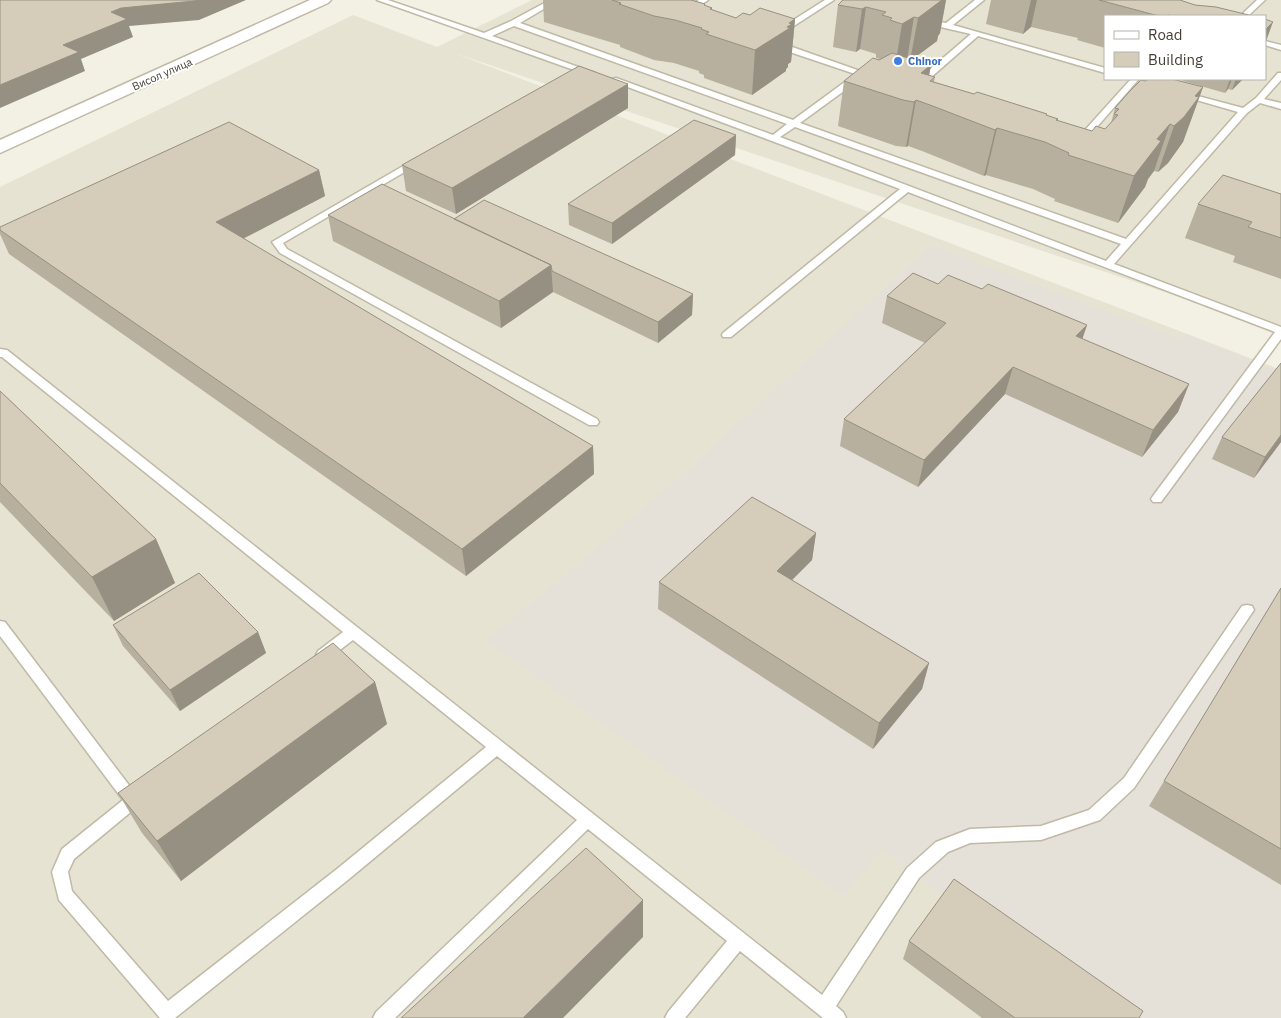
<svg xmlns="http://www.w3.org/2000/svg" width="1281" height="1018" font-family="'IBM Plex Sans',sans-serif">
<rect width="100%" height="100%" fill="#f3f0e4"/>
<!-- residential -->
<path fill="#e7e3d2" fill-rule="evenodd" d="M532,0H1281V331L454,53L1281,370V1018H0V187L353,15L437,47ZM1105,16H1265V79H1105Z"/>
<!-- industrial -->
<path fill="#e5e1d9" d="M931,245L1179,339L1186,334L1281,373V1018H982L903,959L946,898L882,848L844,896L486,641L681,476Z"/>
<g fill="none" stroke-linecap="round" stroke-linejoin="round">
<defs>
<path id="service" d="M377,0H388L484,33L511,21L550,0H559L520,23L793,120L853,76H859V80L800,123L1126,239L1238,112L1179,95V91L1243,108L1256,98L1278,73H1281V80L1264,99L1281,103V109L1260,103L1247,113L1114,264L1281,327V339L1161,502H1153L1151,499L1153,496L1275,332L908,192L731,337H723L722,335L723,333L900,189L609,80L616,78L773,135L787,124L514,26L492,36L595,73L588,75ZM795,127L1121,244L1106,261L780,137Z
M699,0H708L689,13H683V9Z
M825,0H834L783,33L776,31Z
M975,0H984L953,25L1105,68V73L978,36L920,87H914V83L971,34L923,23V19L946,23Z
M1257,0H1265L1248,16H1240Z
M1265,41L1281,45V50L1265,45Z
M772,42H778L877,77L870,79L772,46Z
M1131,79L1138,80L1082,144H1076V140Z
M417,158L420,159V163L283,243L287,249L597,419L599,422L597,425H589L280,253L272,242Z
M0,349L7,350L822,995L907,868L936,842L970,829L1041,826L1089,810L1124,778L1242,606L1247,605L1252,606L1254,610L1134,788L1100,820L1094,822L1041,840L970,843L948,852L919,878L836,1006L843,1012L846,1018H823L740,951L685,1018H665L668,1012L727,941L588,829L395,1018H373L376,1012L577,820L497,756L349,879L175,1018H160L59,900L52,872L62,849L123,800L0,636V621L5,622L141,801L138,806L74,859L68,872L72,891L168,1001L337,869L486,747L353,640L328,659L323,661L318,659L316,655L318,651L343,632L2,357H0Z"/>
<path id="minor" d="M310,0H331L328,3L0,153V140Z"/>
</defs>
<!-- service casing -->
<use href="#service" stroke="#bfb9a6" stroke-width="3"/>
<!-- minor casing -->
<use href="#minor" stroke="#bfb9a6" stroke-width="3"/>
<!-- service -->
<use href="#service" fill="#fff" fill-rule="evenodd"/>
<!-- minor -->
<use href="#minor" fill="#fff" fill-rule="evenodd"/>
</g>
<!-- wall -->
<path fill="#b7b09f" d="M543,0H691L705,4V6L712,8V10L736,18L750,15L795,19L791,62L788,64V67L786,69V71L752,95L704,78V75L699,73V71L674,63L654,60L620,47V45L544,22Z
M842,0H946L940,33L938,36L937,41L913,59L931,65L929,75L935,77L934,82L974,94L1047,114V115L1058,119L1057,121L1092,131L1105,129L1111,123L1115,108L1145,81L1203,87L1183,142L1168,163L1158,172L1154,171L1148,179L1145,187L1118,223L1054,201L1055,199L1033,189L986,175L984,176L922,151L908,146L906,147L896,146L838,126L844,81L880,59L876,58V54L860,49L856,52L833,47L838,5Z
M991,0H1180L1195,5L1253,16H1105V48L1077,40L1078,38L1031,27L1023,34L986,24Z
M1184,79H1243L1232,90L1228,89L1225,93L1183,81Z
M628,84V108L456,214L406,191L402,165Z
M736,135L735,155L612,244L569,225L568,204Z
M319,170L325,196L243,239L593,446L594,474L466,576L9,254L0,234V227Z
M1281,194V279L1233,262L1235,256L1185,238L1198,204Z
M328,215L454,219L693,294L692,315L658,343L553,292L501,328L333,241Z
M938,284L982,289L1087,325L1082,339L1189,384L1178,412L1142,457L1005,394L918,487L840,446L844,419L925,343L882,323L887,296Z
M1281,363V442L1254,478L1212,459L1222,437Z
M0,391L156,539L175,583L114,621L0,502Z
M816,533L812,560L792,580L929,663L922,689L873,749L658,609L659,582Z
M1281,588V885L1149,806Z
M113,625L258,632L266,653L180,711L123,646Z
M375,682L387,724L181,881L142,833L118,793Z
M909,941L1139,1018H982L903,959Z"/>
<!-- shaded-wall -->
<path fill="#959082" d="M198,0H246L199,20L129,26L133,37L81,59L85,71L0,108V85L63,45L111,12L121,8Z
M941,0H946L940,33L938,36L937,41L910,61L918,18Z
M1031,0H1037L1031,27L1023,34Z
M866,7L860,49L856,52L862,9Z
M914,17L907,60L895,67L902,24Z
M795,19L791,62L788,64V67L786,69V71L752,95L755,50Z
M1273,22L1265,44V30Z
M931,65L924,103L921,73Z
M1230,79H1232L1228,89L1225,93Z
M1236,79H1243L1232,90Z
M628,84V108L456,214L452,188Z
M1203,87L1183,142L1168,163L1158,172L1174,126L1195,96Z
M916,100L908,146L906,147L914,102Z
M1170,124L1154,171L1148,179L1145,187L1118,223L1134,176L1157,139Z
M997,128L986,175L984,176L995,130Z
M736,135L735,155L612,244V223Z
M319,170L325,196L223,249L216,222Z
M551,265L553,292L501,328L499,301Z
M693,294L692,315L658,343V322Z
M1087,325L1078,352L1076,336Z
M1013,367L1005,394L918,487L924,460Z
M1189,384L1178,412L1142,457L1153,430Z
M1281,435V442L1254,478L1265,457Z
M593,446L594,474L466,576L462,549Z
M816,533L812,560L774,598L777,571Z
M156,539L175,583L114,621L92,577Z
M258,632L266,653L180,711L170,690Z
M929,663L922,689L873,749L879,723Z
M375,682L387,724L181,881L157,841Z
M643,900V937L563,1018H523Z"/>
<!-- building -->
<path fill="#d5cdb9" stroke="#959082" d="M0,0H198L194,1L121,8L111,12L127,19L63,45L79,52L0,85Z
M612,0H691L705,4L704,5L712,8L710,9L736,18L743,13L750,15L760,8L795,19L789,23L792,24L787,27L790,28L755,50L706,34L709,32L701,29L702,28L675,20L654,16L619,4L621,3Z
M843,0H942L918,18L914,17L902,24L890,20L892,18L882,15L886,12L866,7L862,9L838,5Z
M1099,0H1180L1195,5L1216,7L1253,16H1172L1168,15V16H1164L1155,15Z
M1265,19L1273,22L1265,30Z
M892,53L931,65L921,73L935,77L930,81L974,94L977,92L1047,114L1046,115L1058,119L1056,120L1092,131L1096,126L1105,129L1118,115L1114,114L1119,109L1115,108L1129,92L1141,80L1145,81L1149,79H1172L1203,87L1195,96L1199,97L1184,117L1174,126L1170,124L1157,139L1161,141L1134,176L1068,155L1069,153L1045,142L997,128L995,130L930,105L916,100L914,102L903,100L844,81L873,58L879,60Z
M579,66L628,84L452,188L402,165Z
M694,120L736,135L612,223L568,204Z
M229,122L319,170L216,222L593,446L462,549L0,230V227Z
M1223,175L1281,194V238L1248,227L1252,222L1198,204Z
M382,184L551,265L499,301L328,215Z
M484,200L693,294L658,322L552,271L551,265L454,219Z
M913,273L938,284L948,275L982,289L988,284L1087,325L1076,336L1189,384L1153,430L1013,367L924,460L844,419L946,323L887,296Z
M1281,363V435L1265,457L1222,437Z
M0,391L156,539L92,577L0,483Z
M752,497L816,533L777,571L929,663L879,723L659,582Z
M199,573L258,632L170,690L113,625Z
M1281,588V849L1164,781Z
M333,643L375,682L157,841L118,793Z
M586,848L643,900L523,1018H401Z
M954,879L1143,1011L1139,1018H1015L909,941Z"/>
<!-- markers -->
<circle fill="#3f7fe0" stroke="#fff" stroke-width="2" cx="898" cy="61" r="5"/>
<g text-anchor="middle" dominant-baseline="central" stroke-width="4" stroke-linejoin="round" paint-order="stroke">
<!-- far-shop labels -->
<g font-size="11" font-weight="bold" fill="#366cbe" stroke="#fff" text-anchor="start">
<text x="908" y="61">Chinor</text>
</g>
<!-- far-street labels -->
<g font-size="11" fill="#454034" stroke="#fff">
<text transform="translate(162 74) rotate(-24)">Висол улица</text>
</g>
</g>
<!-- legend -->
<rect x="1104" y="15" width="162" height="65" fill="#ffffff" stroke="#b5b3ae"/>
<rect x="1114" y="31" width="25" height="8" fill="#ffffff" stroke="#b5b3ae"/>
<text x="1148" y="40" font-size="15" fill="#454034">Road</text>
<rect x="1114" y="52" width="25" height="15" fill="#d5cdb9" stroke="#b5b3ae"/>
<text x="1148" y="65" font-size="15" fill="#454034">Building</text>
</svg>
